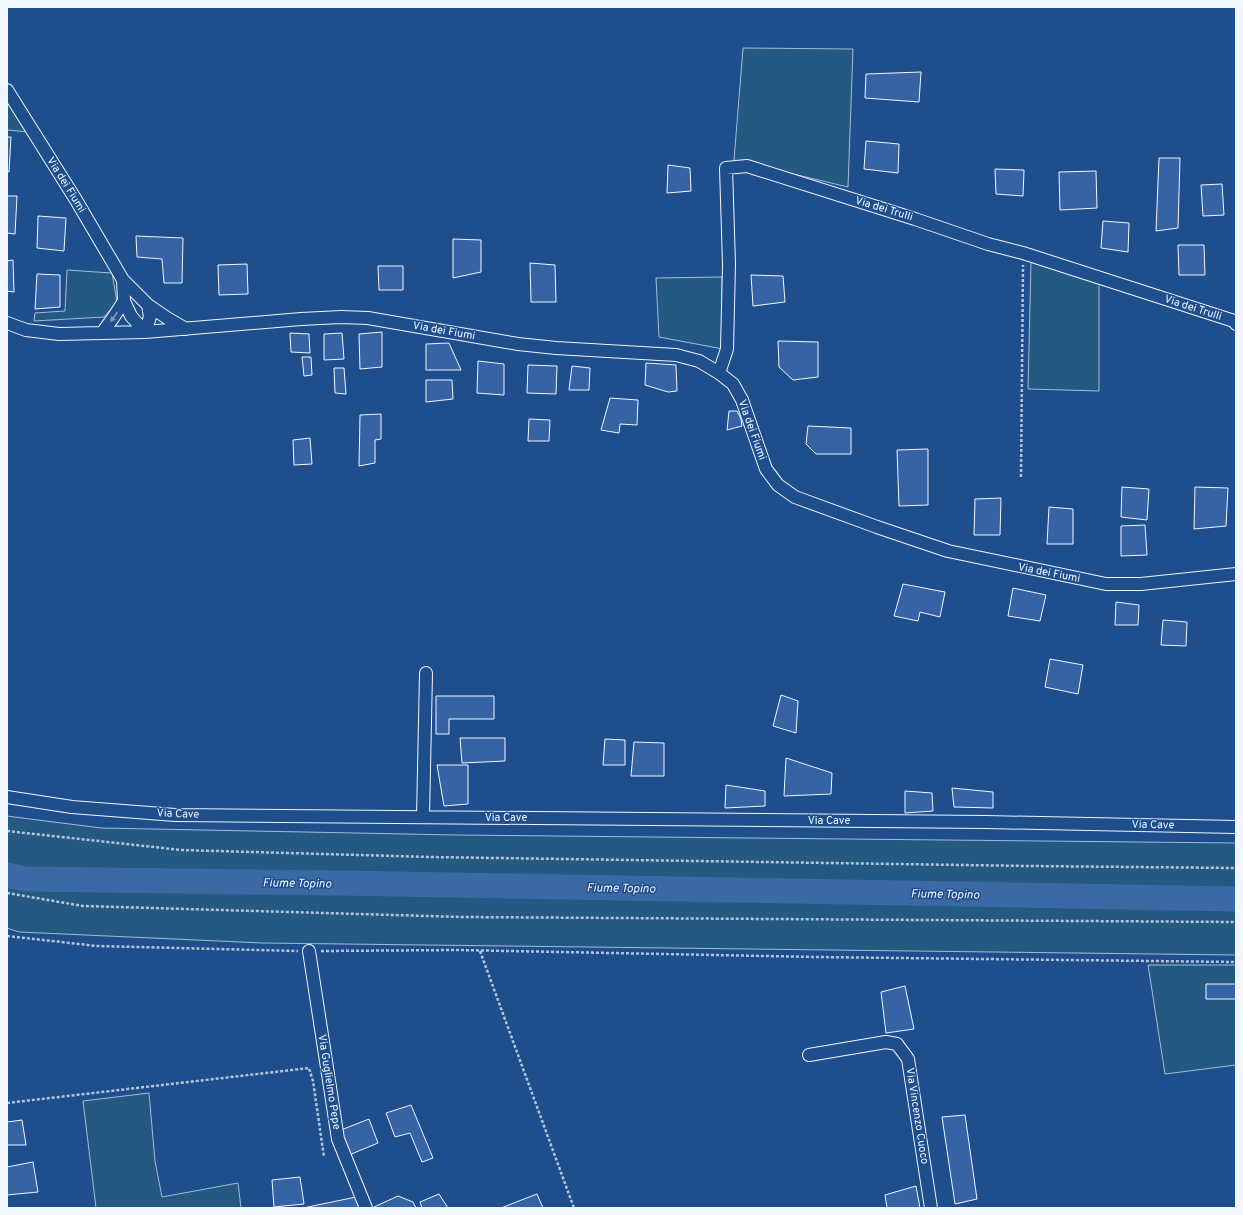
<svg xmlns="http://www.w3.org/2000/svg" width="1243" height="1215" font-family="Overpass,sans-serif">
<rect width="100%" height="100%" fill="#1f4e8c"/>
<!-- green -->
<path fill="#245a82" stroke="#a8bbd7" d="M743,48L853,49L848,187L734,160Z
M7,94L28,132L7,130Z
M1031,261L1099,284V391L1028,389Z
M67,270L112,273L117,302L104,317L34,321L35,313L65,311Z
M722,277L723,349L659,337L656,278Z
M7,816L101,828L457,835L1236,843V955L262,943L19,932L7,928Z
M1148,965H1236V1065L1165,1074Z
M149,1093L155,1161L162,1197L238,1183L241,1208H96L83,1101Z"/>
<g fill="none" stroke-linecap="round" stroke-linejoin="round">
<!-- river -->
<path stroke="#3b69a3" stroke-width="25" d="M7,875L25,879L339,883L1236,899"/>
</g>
<!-- building -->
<path fill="#3563a3" stroke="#f2f6ff" d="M921,72L919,102L865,98L866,74Z
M7,137H11L9,172L7,171Z
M866,141L899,144L898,173L864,169Z
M1159,158H1180L1178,228L1156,231Z
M668,165L690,168L691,191L667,193Z
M995,169L1024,170L1023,196L996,194Z
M1096,171L1097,208L1060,210L1059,172Z
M1222,184L1224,215L1203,216L1201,185Z
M7,196H17L15,234L7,233Z
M38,216L66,218L64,251L37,248Z
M1103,221L1129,223L1128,252L1101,248Z
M136,236L183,238L182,283H164L162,259L137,257Z
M453,239L481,240V272L453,278Z
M1178,245H1204L1205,275H1179Z
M13,260L14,292L7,291V261Z
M530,263L555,265L556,302H531Z
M247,264L248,294L219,295L218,265Z
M378,266H403V290H379Z
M37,274L60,275V307L35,309Z
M751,275L783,276L785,302L753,306Z
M382,332V367L360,369L359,334Z
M290,333L309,334L310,353L291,352Z
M342,333L344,359L324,360V334Z
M778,341L818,342V377L793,380L779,367Z
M449,343L461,370H426V344Z
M302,357H311L312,375L304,376Z
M478,361L504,364V395L477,393Z
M646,363L676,365L677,391L668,392L645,385Z
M528,365L557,366L556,394L527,393Z
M572,366L590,368L589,390H569Z
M334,368H344L346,394L335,393Z
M426,380H452L453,399L426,402Z
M610,398L638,400L637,425L620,424L619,433L601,430Z
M729,411H737L741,419L742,426L727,430Z
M381,414V439L375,440V463L359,466L360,415Z
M529,419L550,420L549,441H528Z
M808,426L851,428V454H816L806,444Z
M310,438L312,464L294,465L293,440Z
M928,449V505L899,506L897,450Z
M1122,487L1149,489L1147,520L1121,517Z
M1195,487L1228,488L1226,526L1194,529Z
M1001,498L1000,535H974L975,499Z
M1049,507L1073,509V544H1047Z
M1145,525L1147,555L1121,556V526Z
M903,584L945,592L940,617L920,612L918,621L894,616Z
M1013,588L1046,595L1040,621L1008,616Z
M1116,602L1139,605L1138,625H1115Z
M1163,620L1187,622L1186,646L1161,645Z
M1050,659L1083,665L1078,694L1045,687Z
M781,695L798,701L796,733L773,726Z
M436,696H494V719H449V734H436Z
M460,738H505V761L462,763Z
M605,739L625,740V765H603Z
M634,742L664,743V776H631Z
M786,758L832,773L831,794L784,796Z
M437,765H468V804L444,806Z
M726,785L765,791V806L725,808Z
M952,788L993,792V808L954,807Z
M905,791L932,793L933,811L905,813Z
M1206,984H1236V999H1206Z
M905,986L914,1029L886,1033L881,992Z
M411,1105L433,1158L422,1162L410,1133L395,1137L386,1113Z
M965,1115L977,1199L955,1204L942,1117Z
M369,1119L378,1143L349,1155L341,1130Z
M22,1120L26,1145H7V1122Z
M33,1162L38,1192L7,1195V1167Z
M300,1177L304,1204L274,1207L272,1180Z
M916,1186L920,1208H887L885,1195Z
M439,1194L448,1208H422L420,1202Z
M537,1194L543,1208H501Z
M398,1196L413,1202L416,1208H375L374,1207Z
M356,1197L359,1208H303Z"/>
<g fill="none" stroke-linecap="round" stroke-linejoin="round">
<defs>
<path id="minor" d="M7,90L76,200L123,280L148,305L150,317L145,332L131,316L124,301L123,280
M148,305L167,318L186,329
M7,323L26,330L59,334L145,332L301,319L341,317L368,318L518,344L556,348L676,355L699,361L719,373L733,384L742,400L766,469L778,485L795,497L877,527L948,551L1106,584H1141L1236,574
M102,333L113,318L124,301
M719,373L727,349L729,264L726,168L747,166L915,219L988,244L1023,253L1234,321L1236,324
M7,797L72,807L175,815L986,822L1236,827
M423,817L426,673
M309,951L338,1139L366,1208
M809,1055L886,1042L897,1044L908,1059L931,1208"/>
</defs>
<!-- minor casing -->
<use href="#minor" stroke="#f2f6ff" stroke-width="14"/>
<!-- path -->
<path stroke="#b3c4dc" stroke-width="2.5" stroke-dasharray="3 2" stroke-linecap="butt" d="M1021,477L1023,265
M7,831L181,850L430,857L1029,866L1236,868
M7,893L83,906L462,917L1236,922
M7,936L97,946L298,951
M321,951L458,950L816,957L1236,962
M480,951L574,1208
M7,1103L309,1068L313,1081L324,1157"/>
<!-- minor -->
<use href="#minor" stroke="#1f4e8c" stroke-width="12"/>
</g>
<!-- one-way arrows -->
<defs><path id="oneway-solid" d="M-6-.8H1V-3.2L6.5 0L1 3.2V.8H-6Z"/></defs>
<use fill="#7e9ac0" href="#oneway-solid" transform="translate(114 317) rotate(125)"/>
<g text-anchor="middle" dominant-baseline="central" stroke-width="3" stroke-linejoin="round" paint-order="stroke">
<!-- street labels -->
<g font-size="11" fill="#f2f6ff" stroke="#1f4e8c">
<text transform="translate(66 185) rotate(58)">Via dei Fiumi</text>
<text transform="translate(884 209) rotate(17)">Via dei Trulli</text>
<text transform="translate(1193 308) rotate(18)">Via dei Trulli</text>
<text transform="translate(444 331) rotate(10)">Via dei Fiumi</text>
<text transform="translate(752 430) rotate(70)">Via dei Fiumi</text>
<text transform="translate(1049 573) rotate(11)">Via dei Fiumi</text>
<text transform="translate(178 814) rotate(2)">Via Cave</text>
<text x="506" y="818">Via Cave</text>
<text x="829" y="821">Via Cave</text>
<text transform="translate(1153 825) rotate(1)">Via Cave</text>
<text transform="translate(329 1082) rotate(81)">Via Guglielmo Pepe</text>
<text transform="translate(917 1116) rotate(81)">Via Vincenzo Cuoco</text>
</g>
<!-- water labels -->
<g font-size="12" font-style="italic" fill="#f2f6ff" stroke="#1f4e8c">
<text transform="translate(297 884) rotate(1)">Fiume Topino</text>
<text transform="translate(621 889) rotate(1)">Fiume Topino</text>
<text transform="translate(945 895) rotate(1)">Fiume Topino</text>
</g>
</g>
<!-- border -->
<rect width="1243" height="1215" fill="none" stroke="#f2f6ff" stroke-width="16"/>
</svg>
